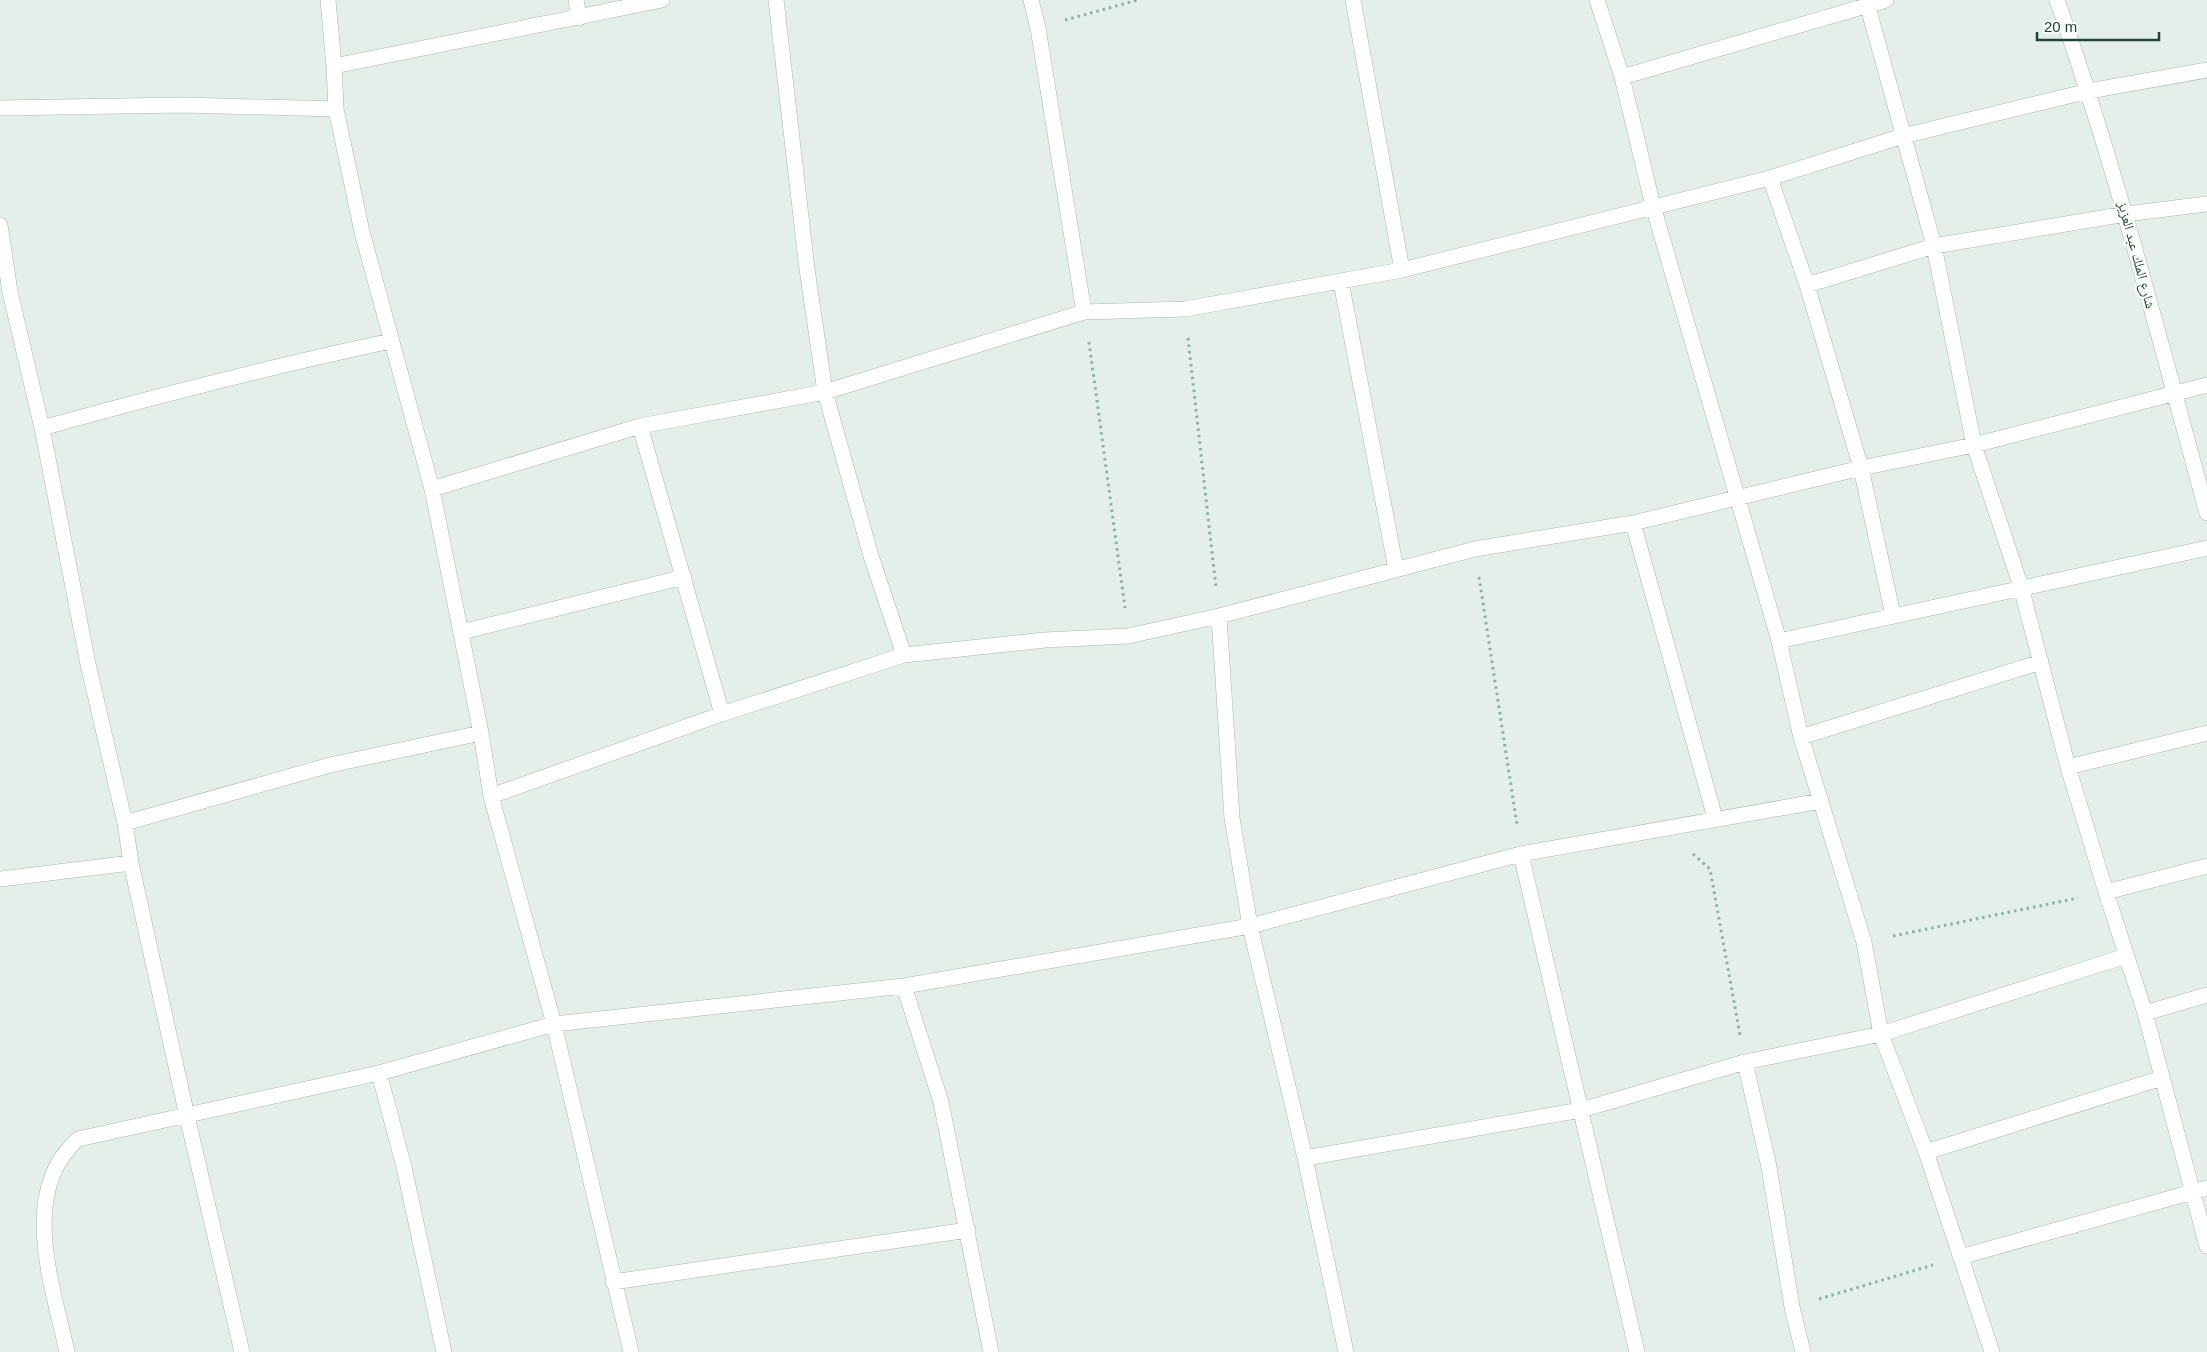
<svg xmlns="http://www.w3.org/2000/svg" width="2207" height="1352" font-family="Helvetica,'Noto Naskh Arabic',sans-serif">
<rect width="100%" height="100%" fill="#e5efea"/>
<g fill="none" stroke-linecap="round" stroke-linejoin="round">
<defs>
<path id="minor" d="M328,0L334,66L662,0
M576,0L579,18
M776,0L807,269L825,392L871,556L904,655
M1031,0L1038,28L1084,312
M1353,0L1402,270
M1597,0L1622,77L1653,206L1779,641L1801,737L1864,942L1881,1034L1926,1152L1992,1352
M1866,0L1934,246L1974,445L2021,587L2068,767L2106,892L2145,1013L2207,1246
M2057,0C2116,168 2160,341 2207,513
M334,66L336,109L362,232L432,489L481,733L491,796L554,1024L631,1352
M1622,77L1886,0
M0,108L183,105L336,109
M1770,178L1807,285L1861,468L1893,615
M0,225L10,292L42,428L88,664L125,823L131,863L187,1116L242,1352
M1341,282L1396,569
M1807,285L1934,246L2126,214L2207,204
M640,426L722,714
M42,428C157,396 273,366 391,341
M432,489L640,426L825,392L1084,312L1185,309L1402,270L1770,178L1903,136L2089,91L2207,70
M1633,523L1715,818
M1219,616L1232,818L1250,926L1305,1158L1346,1352
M461,632L684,577
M1779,641L2207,548
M1801,737L2041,662
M2068,767L2207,733
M491,796L722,714L904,655L1045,640L1128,636L1219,616L1475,549L1633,523L1861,468L1974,445L2207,385
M125,823L330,765L481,733
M1521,854L1637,1352
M0,879L131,863
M2106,892L2207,866
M904,986L1250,926L1521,854L1821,801
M2145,1013L2207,995
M1745,1062L1769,1167L1792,1307L1803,1352
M379,1073L404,1167L444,1352
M1926,1152L2162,1078
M1305,1158L1581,1110L1745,1062L1881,1034L2126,956
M1960,1257L2207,1188
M613,1282L968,1230
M67,1352C53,1286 18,1192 78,1139L379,1073L554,1024L904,986L941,1102L991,1352"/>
</defs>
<!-- minor casing -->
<use href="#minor" stroke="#a7b8b0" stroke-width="16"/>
<!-- path -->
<path stroke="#84b4a0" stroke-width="3" stroke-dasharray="2.5 4" stroke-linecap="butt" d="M1065,20L1138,0
M1188,338L1216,588
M1089,342L1125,608
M1479,577L1517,825
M1693,854L1710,869L1740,1035
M1893,936L2078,898
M1819,1299L1933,1265"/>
<!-- minor -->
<use href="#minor" stroke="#fff" stroke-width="15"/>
</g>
<g text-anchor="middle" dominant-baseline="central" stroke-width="5" stroke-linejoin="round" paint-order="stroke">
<!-- street labels -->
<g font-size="14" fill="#234336" stroke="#f7fbf8">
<text transform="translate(2137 255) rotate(75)">شارع الملك عبد العزيز</text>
</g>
</g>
<!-- scale -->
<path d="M2037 32v8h122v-8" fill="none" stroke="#234336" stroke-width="2.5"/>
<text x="2044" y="32" font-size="15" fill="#234336" stroke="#f7fbf8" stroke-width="4" paint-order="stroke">20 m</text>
</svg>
